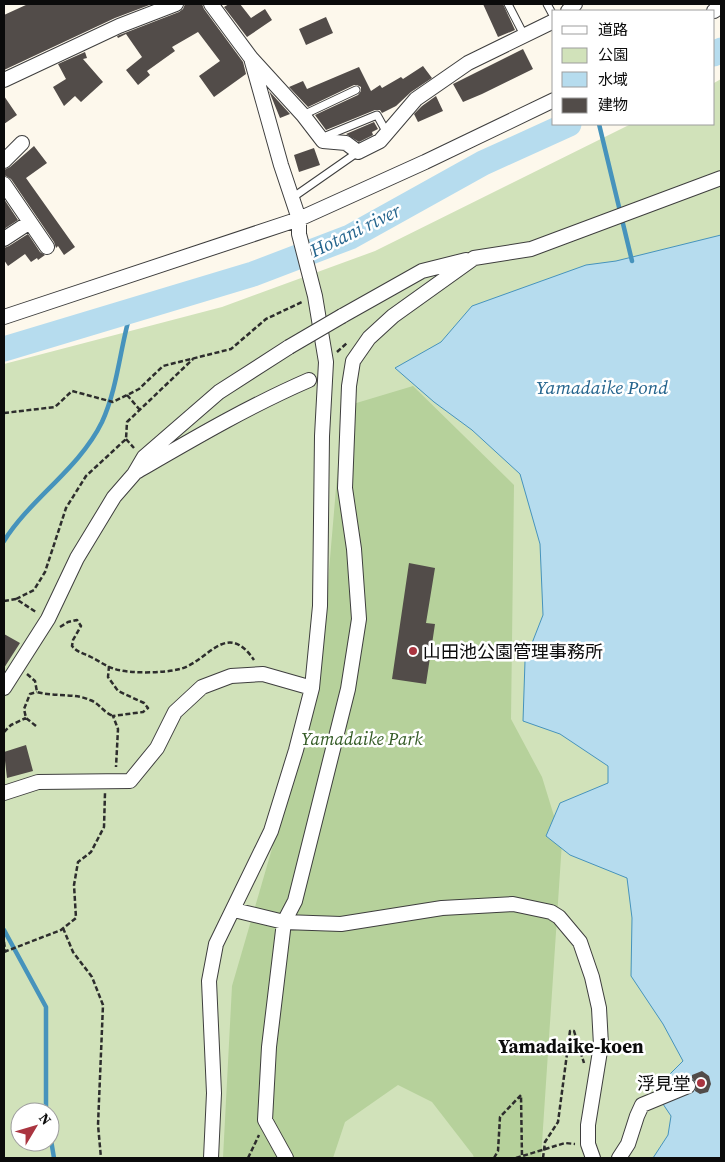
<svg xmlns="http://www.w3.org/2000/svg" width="725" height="1162" font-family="'Source Serif 4','Noto Sans JP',serif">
<rect width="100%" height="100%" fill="#fdf8ec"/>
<!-- green -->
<path fill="#d1e2ba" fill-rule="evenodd" d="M721,79V1158H4V364L222,307L375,251L631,124H714V83ZM20,1112H50V1142H20Z"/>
<!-- forest -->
<path fill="#b6d19b" d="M413,386L514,485L511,719L542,777L562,842L541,1158H474L473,1155L432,1102L398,1085L345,1122L333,1158H223L232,986L319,687L343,407Z"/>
<!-- water -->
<path fill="#b6dcee" stroke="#4693bc" d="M721,235V1158H653L668,1135L671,1116L661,1101V1083L683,1061L663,1024L631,976L632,918L627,878L570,855L546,836L560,803L608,783V766L560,734L523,721L525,661L543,615L540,544L520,474L472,430L434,402L395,368L441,342L472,306L586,265L616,261Z"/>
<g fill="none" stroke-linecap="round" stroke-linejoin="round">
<!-- stream -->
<path stroke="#4693bc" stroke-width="4.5" d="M599,124L632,261
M4,541C31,498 79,469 102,422C118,387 120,347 131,311
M4,930L46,1007V1112
M50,1134L54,1158"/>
<!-- river -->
<path stroke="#b6dcee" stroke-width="25" d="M714,54L721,50
M4,349L253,274L350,237L483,163L569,124"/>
</g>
<!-- building -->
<path fill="#524c49" d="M28,4H152L115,18L4,70V15Z
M185,4H202L204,9L243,62L246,74L214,97L199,76L220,61L198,32L172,47L175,51L147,71L150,75L138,85L126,70L142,57L126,34L118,38L117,36L179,12L183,9Z
M229,4H240L251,18L265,9L272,20L247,37L224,7Z
M483,4H503L515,30L498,37Z
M326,17L333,33L306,45L299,29Z
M523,49L533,69L482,94L463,102L453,84Z
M85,52L87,58L83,59L103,82L81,102L75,96L64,106L53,87L66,79L58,64Z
M423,66L432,78L411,92L396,106L382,113L380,110H375L326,130L315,115L358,95L361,91V87L357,85H354L308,107L289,87L303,81L307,89L359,67L371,91L380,85L382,88L401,77L403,79Z
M269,91L290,114L280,118Z
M4,96L17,115L4,124Z
M436,96L443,111L418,122L414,114L422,106Z
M374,122L378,129L372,132L373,135L359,142L346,134Z
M34,146L47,163L26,178L75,247L64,255L58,246L56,248L54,242L11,179L4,175V170L10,167Z
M314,148L320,165L299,172L294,155Z
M4,199L18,220L4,229Z
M28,234L40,252L45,255L38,260L37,258L31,262L25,254L8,266L4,260V248L9,246Z
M409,563L435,568L426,623L435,624L426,684L392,679Z
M4,634L20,643L4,668Z
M26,745L33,771L7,778L4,752Z
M702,1071L709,1076L711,1084L708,1092L700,1094L695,1091L696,1083L692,1078V1075Z"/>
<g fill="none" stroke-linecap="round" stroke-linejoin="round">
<defs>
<path id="lane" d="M508,4L524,35
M547,4L554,17
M303,115L356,90
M321,138L377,115L387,133
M292,198L358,152"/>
<path id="street" d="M211,4L251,58L303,115L323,141L346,143L358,152L380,141L416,99L468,63L554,21
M568,11L575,4
M714,11L721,6
M4,80L119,26L176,4
M4,161L22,143
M4,184L47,247
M4,239L30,222
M342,316L422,271L466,260
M4,317L299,219L425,162L554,100
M136,472C193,439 249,406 309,380
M4,688L48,619L77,558L114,497L134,474L144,457L219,392L289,347
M4,793L38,782L130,781L157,748L175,712L202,687L231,676L263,674L312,688
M234,910L284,922L341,924L442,908L513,904L551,912L559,917L580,942L592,977L599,1008L601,1045L588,1125V1144L593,1158
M211,1158L214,1093L209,981L216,944L271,831L296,750L312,688L320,606L322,436L326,362L315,296L299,234V219L281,165L251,58
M286,1158L265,1120L269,1047L284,922L295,901L348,689L359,619L354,549L345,488L349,386L353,361L369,338L393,316L474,258L531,249L721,178
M619,1158L628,1144L637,1116L642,1105L688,1086"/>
</defs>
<!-- lane casing -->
<use href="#lane" stroke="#3e3e3e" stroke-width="9"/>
<!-- street casing -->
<use href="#street" stroke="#3e3e3e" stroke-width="16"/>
<!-- path -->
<path stroke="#2d2d2d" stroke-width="2.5" stroke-dasharray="5 2.5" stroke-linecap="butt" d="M337,352L348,342
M127,395L140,410
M4,413L55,407L72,391L113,402L139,389L163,366L231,349L266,319L302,302
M126,439L134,448
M16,599L34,590L45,572L66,508L86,476L126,439L127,422L193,359
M4,601L16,599L36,612
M60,627L68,622L77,620L81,626L73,640L72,646C78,653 83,653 91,657C99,661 107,667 115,669C130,674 165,673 180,669C208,662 226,619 254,660
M109,666L108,677L118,691L144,703L148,708L143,712L113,716L118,729L116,767
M27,674L35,681L37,692C55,697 75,693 90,700C99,703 103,712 113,716
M36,726L26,718L24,709L30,694L37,692
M4,732L11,725L26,718
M63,928L73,952L92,977L103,1005L98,1125L101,1158
M4,942L5,950
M4,952L61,930L76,918L74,885L78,862L91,852L104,827L105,793
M248,1158L259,1135
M494,1158L498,1151L500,1117L521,1095L522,1158
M516,1158L565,1143L575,1144
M543,1158L545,1142L558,1122L570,1031H574L584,1063"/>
<!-- lane -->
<use href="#lane" stroke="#fff" stroke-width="7"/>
<!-- street -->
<use href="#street" stroke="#fff" stroke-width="14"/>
<defs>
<path id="street-bridge" d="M289,347L342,316"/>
</defs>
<!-- street-bridge casing -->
<use href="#street-bridge" stroke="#3e3e3e" stroke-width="16" stroke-linecap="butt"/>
<!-- street-bridge -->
<use href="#street-bridge" stroke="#fff" stroke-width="14"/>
</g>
<!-- markers -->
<g fill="#aa3540" stroke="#fff" stroke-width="2">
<circle cx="413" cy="651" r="5"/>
<circle cx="701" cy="1083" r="5"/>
</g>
<g text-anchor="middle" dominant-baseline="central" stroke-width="5" stroke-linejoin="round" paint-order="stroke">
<!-- poi labels -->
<g font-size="18" fill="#0b0b0b" stroke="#fff" text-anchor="start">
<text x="423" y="651">山田池公園管理事務所</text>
<text x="691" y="1083" text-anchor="end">浮見堂</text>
</g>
<!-- park labels -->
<g font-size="18" font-style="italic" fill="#325a24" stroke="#fff">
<text x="362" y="738">Yamadaike Park</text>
</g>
<!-- water labels -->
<g font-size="19" font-style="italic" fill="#24648d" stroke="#fff">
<text transform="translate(355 230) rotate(-26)">Hotani river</text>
<text x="602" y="387">Yamadaike Pond</text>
</g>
<!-- neighbourhood labels -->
<g font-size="19" font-weight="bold" fill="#0b0b0b" stroke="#fff">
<text x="571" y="1046">Yamadaike-koen</text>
</g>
</g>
<!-- border -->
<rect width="725" height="1162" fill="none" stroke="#0b0b0b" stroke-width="10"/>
<!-- legend -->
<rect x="552" y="10" width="162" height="115" fill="#ffffff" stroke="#9d9d9d"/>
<rect x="562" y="26" width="25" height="8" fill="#ffffff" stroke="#9d9d9d"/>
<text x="598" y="35" font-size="15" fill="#0b0b0b">道路</text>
<rect x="562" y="48" width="25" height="15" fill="#d1e2ba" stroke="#9d9d9d"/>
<text x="598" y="60" font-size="15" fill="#0b0b0b">公園</text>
<rect x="562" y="72" width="25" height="15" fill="#b6dcee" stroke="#9d9d9d"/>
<text x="598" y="85" font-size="15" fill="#0b0b0b">水域</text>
<rect x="562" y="98" width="25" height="15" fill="#524c49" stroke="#9d9d9d"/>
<text x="598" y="110" font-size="15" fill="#0b0b0b">建物</text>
<!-- north arrow -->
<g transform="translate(35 1127) rotate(52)"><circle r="24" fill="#ffffff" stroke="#9d9d9d"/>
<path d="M0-4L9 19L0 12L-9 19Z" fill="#aa3540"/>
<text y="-8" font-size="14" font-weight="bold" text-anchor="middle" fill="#0b0b0b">N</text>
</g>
</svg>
